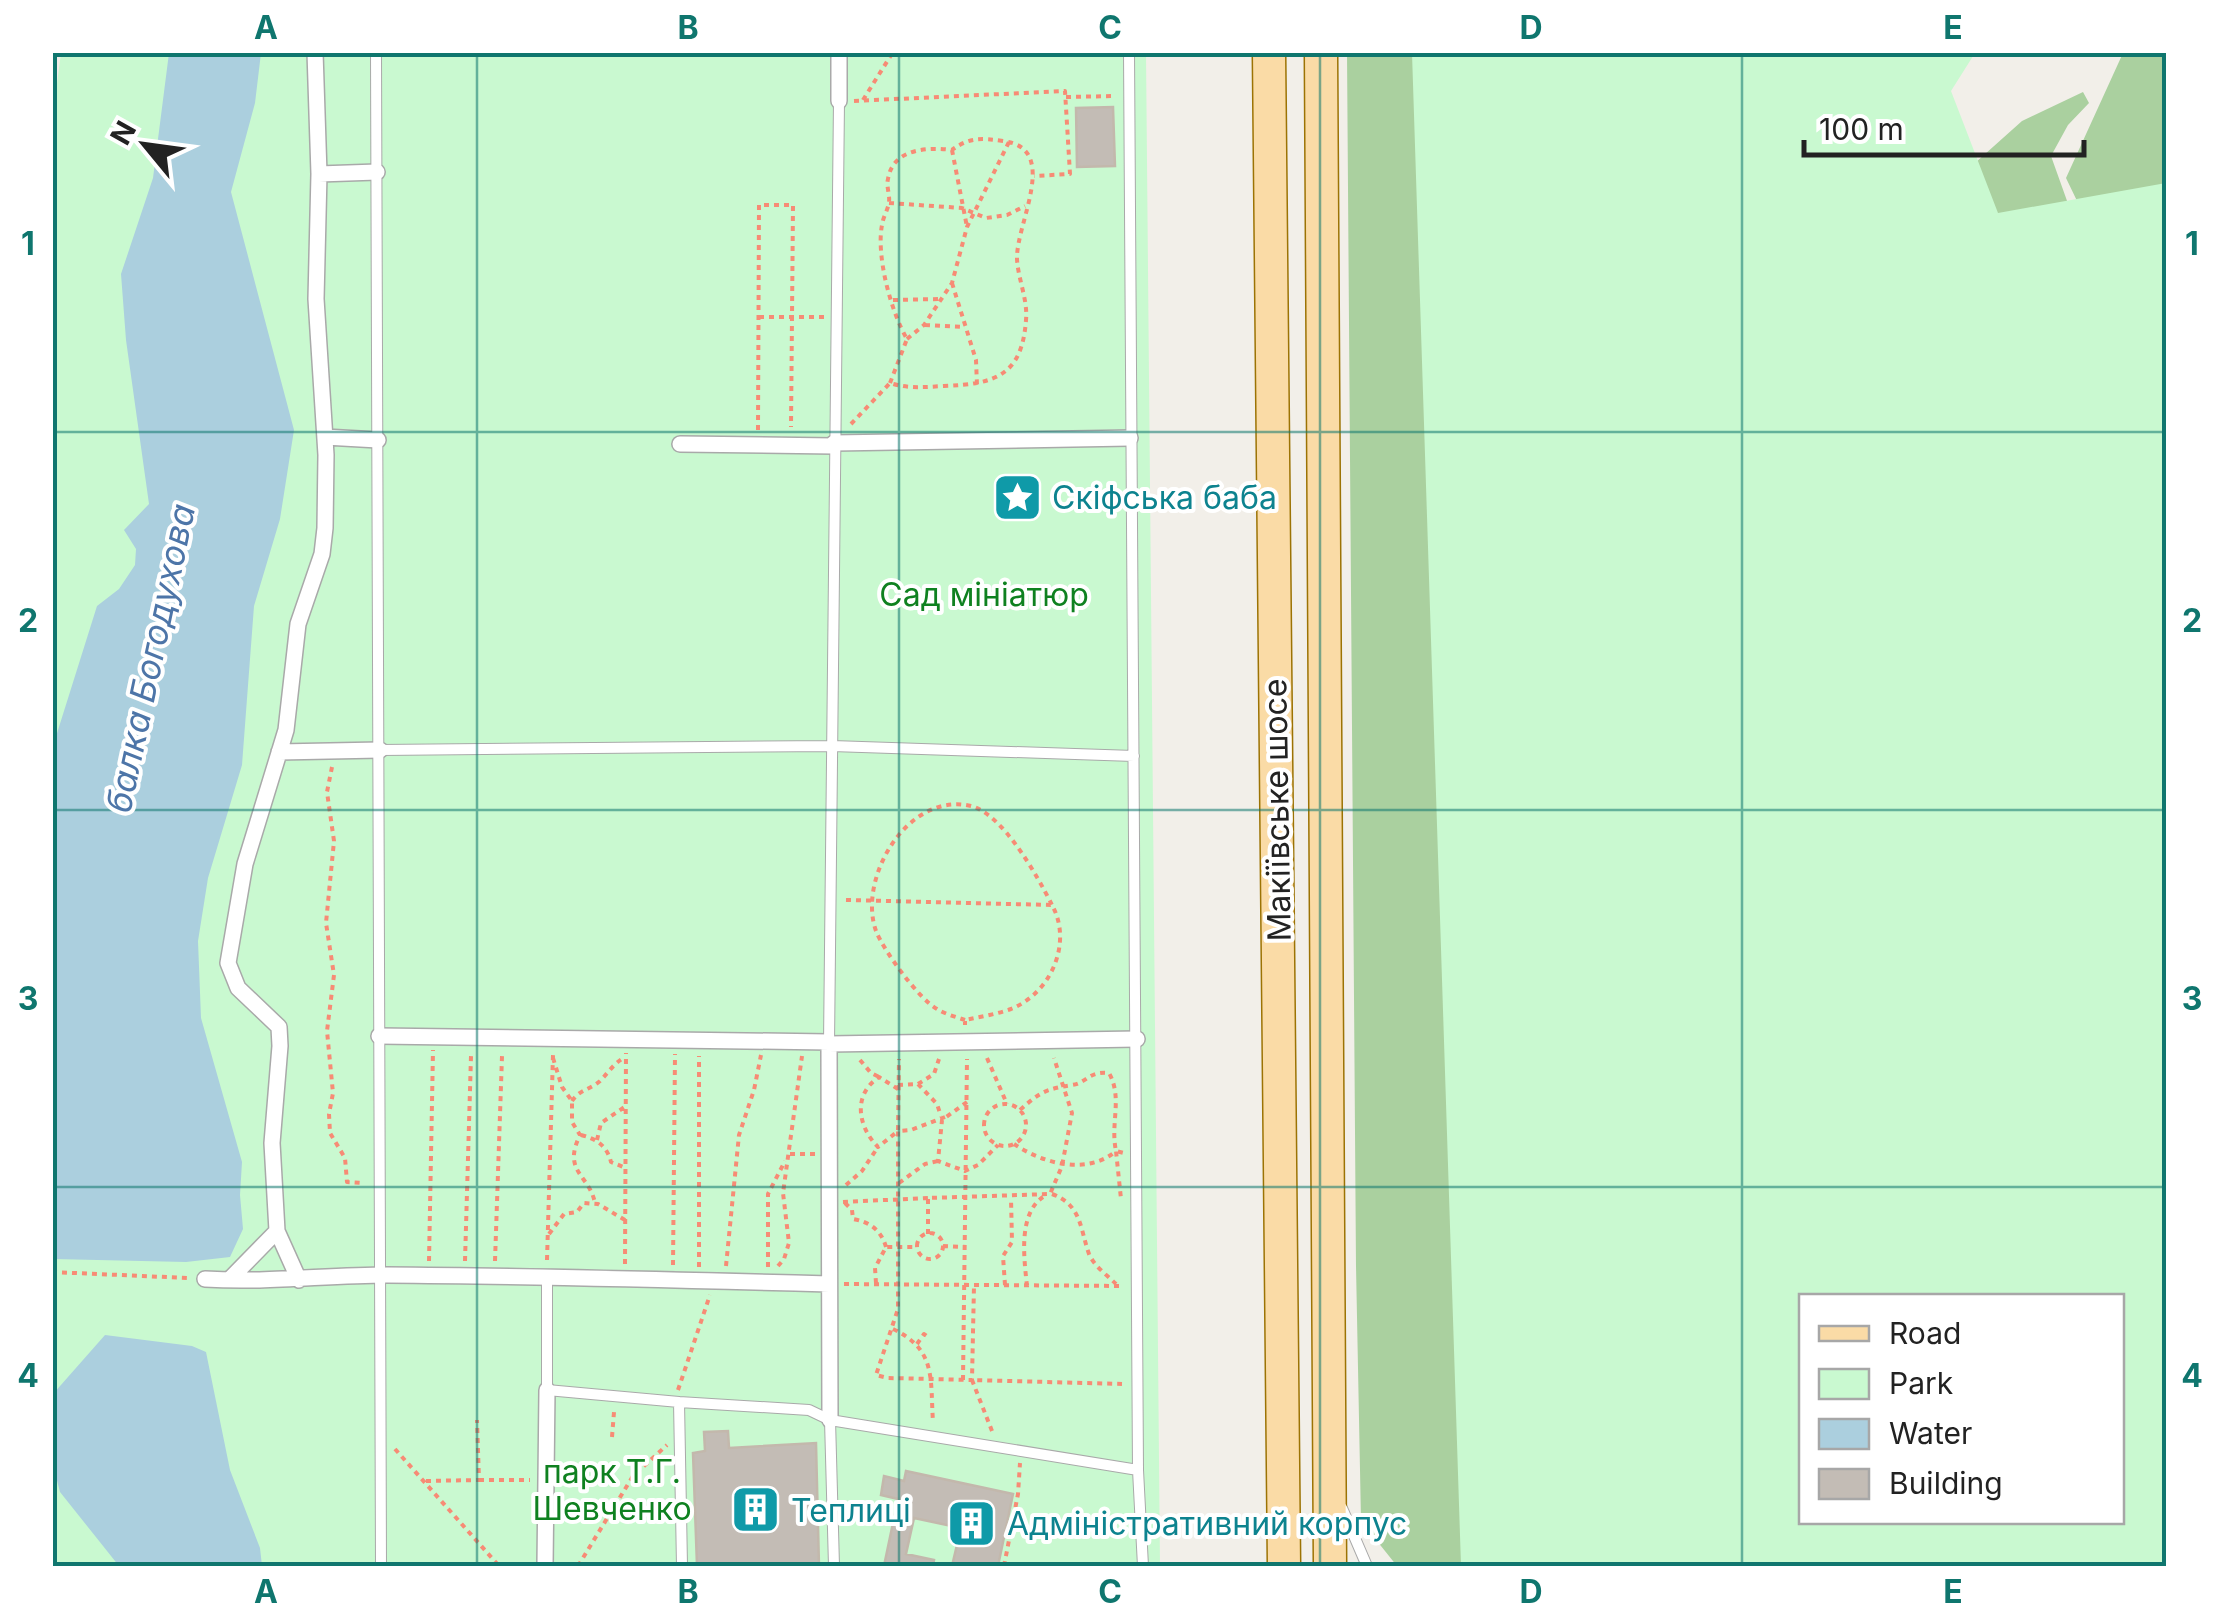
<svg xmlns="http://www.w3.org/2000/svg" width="2219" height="1619" font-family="Inter,sans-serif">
<rect width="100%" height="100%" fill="#f2efe9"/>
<!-- forest -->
<path fill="#aad09f" d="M1347,53H1523L1516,1566H1397L1361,1521L1356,1266Z
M2123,53H2166V223L2091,230L2066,178Z
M2083,92L2089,103L2068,125L2051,156L2076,226L1991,231L1956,180L2022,121Z"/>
<!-- park -->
<path fill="#c9f9d0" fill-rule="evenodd" d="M61,53H1146L1160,1566H52V121Z
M1412,53H1975L1951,91L1998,213L2166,183V1566H1461ZM1802,1296H2122V1522H1802Z"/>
<!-- water -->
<path fill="#abcfde" d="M169,53H261L255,103L231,192L294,430L280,519L254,606L242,765L208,878L198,941L201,1018L242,1162L240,1195L243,1229L230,1257L186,1262L53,1259L52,897L57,896L52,891L53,746L97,606L119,589L135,565L136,549L124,530L149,504L126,340L121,274L153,178Z
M105,1335L192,1346L206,1352L230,1470L260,1548L262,1566H119L60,1492L53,1465V1394Z"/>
<!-- building -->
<path fill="#c3bcb5" stroke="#c3b8ac" stroke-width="2.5" d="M1113,107L1115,166L1077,167L1076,108Z
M728,1431L729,1448L816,1443L819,1566H697L693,1453L705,1451L704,1432Z
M906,1471L1013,1494L998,1566H952L961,1528L914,1518L906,1554L934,1560L933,1566H884L898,1499L881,1495L884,1476L904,1481Z"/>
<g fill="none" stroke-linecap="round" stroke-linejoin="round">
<defs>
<path id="service" d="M376,52C379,557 377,1062 381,1566
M1129,52L1138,1470
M380,750L832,746L1134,756
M829,1044L839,101
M547,1276V1390L679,1402
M1342,1508L1367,1566
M682,1566L679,1402L809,1410L830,1420
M834,1566L830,1420L1138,1470L1143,1566"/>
<path id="pedestrian" d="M839,101V52
M319,174L377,172
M325,437L378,440
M834,443L1130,438
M680,444L834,446
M279,752L380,750
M379,1036L829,1042
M205,1279C266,1283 326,1275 387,1275C535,1276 682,1280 829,1284
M229,1280L277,1231
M299,1280L277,1231L272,1143L280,1046L279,1027L238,988L228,963L245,864L286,730L298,624L322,554L325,528L326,455L316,299L319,174L315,52
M830,1420L829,1044L1137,1039
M545,1566L547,1390"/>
<path id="primary" d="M1269,52L1284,1566
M1321,52L1330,1566"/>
</defs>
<!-- service casing -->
<use href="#service" stroke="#a9a9a9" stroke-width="12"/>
<!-- pedestrian casing -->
<use href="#pedestrian" stroke="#a9a9a9" stroke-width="18"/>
<!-- primary casing -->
<use href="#primary" stroke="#9c7304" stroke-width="35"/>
<!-- path -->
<path stroke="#f78b75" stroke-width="4" stroke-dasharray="5 5" stroke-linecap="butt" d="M1066,97L1116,96
M863,100L893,52
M854,101L1065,91L1070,174L1034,176
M952,150L967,227
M889,203L962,208L986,218L1007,215L1025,206
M952,283L976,360L977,385
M893,300L939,299
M759,317H824
M925,325L965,327
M907,339L924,325L952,283L967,227L1009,142
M851,424L890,383C908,389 925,387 944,386C995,384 1022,376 1026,320C1028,300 1018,279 1017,259C1016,223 1061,148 1003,141C982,138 969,137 952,150C928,147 893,148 888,179C886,186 890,195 889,202C888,210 883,217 882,225C876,256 891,312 907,339L890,383
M758,430L759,205H793L791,427
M332,767L327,792L334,841L326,923L334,975L327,1031L333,1093L329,1114L330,1133L345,1158L347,1182L364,1183
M846,900L1052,905C1073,943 1051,993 1011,1009C997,1014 980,1017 965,1020V1025
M965,1020C956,1017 945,1014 937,1009C918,998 884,951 876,931C857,878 908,791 971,806C1003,814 1038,877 1052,905
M553,1058L562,1087L572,1101V1122L580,1135C562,1172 589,1174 595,1203
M987,1058L1007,1104
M860,1060L871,1073L879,1077
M918,1084L937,1104L941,1116
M898,1085L918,1084L934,1074L939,1059
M898,1089L879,1077C852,1095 858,1127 878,1147L898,1131L899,1059
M572,1101C580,1089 590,1090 600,1081C609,1072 613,1064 625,1057
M967,1102L942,1120L938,1161L965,1171L978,1165L998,1145
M984 1125a21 21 0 1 1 42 0a21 21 0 1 1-42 0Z
M1020,1110C1040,1092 1046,1089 1072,1085C1087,1083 1088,1071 1109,1073C1123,1098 1110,1123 1116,1151L1124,1153
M945,1117L911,1130L898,1131V1309L876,1375L888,1378L972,1380L974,1285
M581,1135C597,1139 607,1146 611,1162L626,1168
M597,1140L601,1123L626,1106
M1014,1144C1042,1163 1087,1176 1116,1151L1121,1199
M790,1154H815
M899,1183L925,1164L938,1161
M846,1185L862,1171L878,1147
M1052,1194C1082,1205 1080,1229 1089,1254C1094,1266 1107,1275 1116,1284
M843,1202L928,1198
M845,1203L852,1210L853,1219C870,1222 881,1230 886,1247
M917 1246a13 13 0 1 1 26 0a13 13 0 1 1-26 0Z
M549,1234L564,1214L577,1212L584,1203L598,1204L625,1220
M928,1234V1198L1050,1194L1062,1166L1072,1113L1054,1058
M943,1246L966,1247
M547,1260L553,1055
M429,1261L433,1050
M465,1261L471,1056
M495,1261L502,1056
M625,1264L626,1053
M673,1265L675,1054
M726,1266L739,1135L754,1090L761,1055
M778,1266L784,1259L789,1243L783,1193L802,1056
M699,1267V1056
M768,1267V1194L785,1161
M52,1272L188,1278
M876,1283L875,1268L886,1247H917
M844,1284L1124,1286
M1005,1285L1003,1256L1012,1242L1011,1198
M1027,1286C1024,1258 1018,1214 1043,1197
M893,1329C937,1350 930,1379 933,1422
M917,1344L924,1334L928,1337
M963,1380L967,1059
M678,1390L710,1295
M992,1431L972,1380L1122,1384
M612,1437L614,1412
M395,1449L499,1566
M479,1480H530
M426,1481L479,1480L477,1420
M578,1566L633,1476L667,1445
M1004,1566L1018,1494L1020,1463"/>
<!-- service -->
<use href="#service" stroke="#fff" stroke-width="10"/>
<!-- pedestrian -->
<use href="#pedestrian" stroke="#fff" stroke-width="15"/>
<!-- primary -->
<use href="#primary" stroke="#fadba6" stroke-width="32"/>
</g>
<!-- grid -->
<path fill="none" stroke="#0f766e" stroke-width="2.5" stroke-opacity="0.55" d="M477,52V1566M899,52V1566M1320,52V1566M1742,52V1566M52,432H2166M52,810H2166M52,1187H2166"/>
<!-- icons -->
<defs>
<symbol id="sight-square" viewBox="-11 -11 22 22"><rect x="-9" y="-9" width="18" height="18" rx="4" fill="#0f9aa8" stroke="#fff"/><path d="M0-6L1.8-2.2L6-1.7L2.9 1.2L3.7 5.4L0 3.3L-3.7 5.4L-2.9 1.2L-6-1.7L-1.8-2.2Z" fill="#fff"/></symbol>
<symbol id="building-square" viewBox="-11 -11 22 22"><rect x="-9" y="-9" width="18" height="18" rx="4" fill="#0f9aa8" stroke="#fff"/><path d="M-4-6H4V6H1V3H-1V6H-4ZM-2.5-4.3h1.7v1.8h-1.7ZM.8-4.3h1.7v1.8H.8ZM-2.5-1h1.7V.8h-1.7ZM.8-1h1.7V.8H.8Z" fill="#fff"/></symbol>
</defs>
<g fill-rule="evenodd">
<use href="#sight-square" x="990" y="470" width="55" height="55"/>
<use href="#building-square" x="728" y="1482" width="55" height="55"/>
<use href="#building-square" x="944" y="1496" width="55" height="55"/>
</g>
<g text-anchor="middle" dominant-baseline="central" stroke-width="8" stroke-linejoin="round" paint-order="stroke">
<!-- culture labels -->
<g font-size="32" fill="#0d838f" stroke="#fff" text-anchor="start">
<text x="1052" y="497">Скіфська баба</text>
<text x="791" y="1510">Теплиці</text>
<text x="1007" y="1523">Адміністративний корпус</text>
</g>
<!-- park labels -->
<g font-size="32" fill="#0f8120" stroke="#fff">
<text x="984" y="594">Сад мініатюр</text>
<text x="612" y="1471">парк Т.Г.<tspan x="612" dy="37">Шевченко</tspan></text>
</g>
<!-- street labels -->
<g font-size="32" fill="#222" stroke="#fff">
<text transform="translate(1277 810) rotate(-91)">Макіївське шосе</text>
</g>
<!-- water labels -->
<g font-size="35" font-style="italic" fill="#4d75a8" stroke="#fff">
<text transform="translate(150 658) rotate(-78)">балка Богодухова</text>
</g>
</g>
<!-- border -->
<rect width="2219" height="1619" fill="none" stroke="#ffffff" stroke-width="110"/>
<!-- legend -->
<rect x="1799" y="1294" width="325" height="230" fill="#ffffff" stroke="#a7a7a7" stroke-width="2.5"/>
<rect x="1819" y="1326" width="50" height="15" fill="#fadba6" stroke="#a7a7a7" stroke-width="2.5"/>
<text x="1889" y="1344" font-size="30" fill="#222222">Road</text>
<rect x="1819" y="1369" width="50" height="30" fill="#c9f9d0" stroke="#a7a7a7" stroke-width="2.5"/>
<text x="1889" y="1394" font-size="30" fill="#222222">Park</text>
<rect x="1819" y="1419" width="50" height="30" fill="#abcfde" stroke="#a7a7a7" stroke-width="2.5"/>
<text x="1889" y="1444" font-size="30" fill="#222222">Water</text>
<rect x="1819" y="1469" width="50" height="30" fill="#c3bcb5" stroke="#a7a7a7" stroke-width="2.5"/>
<text x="1889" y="1494" font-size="30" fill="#222222">Building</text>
<!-- north arrow -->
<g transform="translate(145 145) rotate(299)" stroke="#ffffff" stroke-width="8" paint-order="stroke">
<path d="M0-8L18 38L0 25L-18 38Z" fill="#222222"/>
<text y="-15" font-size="28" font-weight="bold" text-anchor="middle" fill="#222222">N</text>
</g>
<!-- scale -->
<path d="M1804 140v15h280v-15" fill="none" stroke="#222222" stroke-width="5"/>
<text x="1819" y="140" font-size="30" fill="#222222" stroke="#ffffff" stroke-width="8" paint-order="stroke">100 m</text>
<rect x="55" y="55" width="2109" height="1509" fill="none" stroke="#0f766e" stroke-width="4"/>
<g font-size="32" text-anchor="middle" font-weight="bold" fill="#0f766e">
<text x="266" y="39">A</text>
<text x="688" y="39">B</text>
<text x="1110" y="39">C</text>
<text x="1531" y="39">D</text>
<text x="1953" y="39">E</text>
<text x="28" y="255">1</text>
<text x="2192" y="255">1</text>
<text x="28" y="632">2</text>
<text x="2192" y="632">2</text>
<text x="28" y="1010">3</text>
<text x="2192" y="1010">3</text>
<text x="28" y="1387">4</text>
<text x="2192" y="1387">4</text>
<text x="266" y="1603">A</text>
<text x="688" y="1603">B</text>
<text x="1110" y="1603">C</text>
<text x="1531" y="1603">D</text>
<text x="1953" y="1603">E</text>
</g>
</svg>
